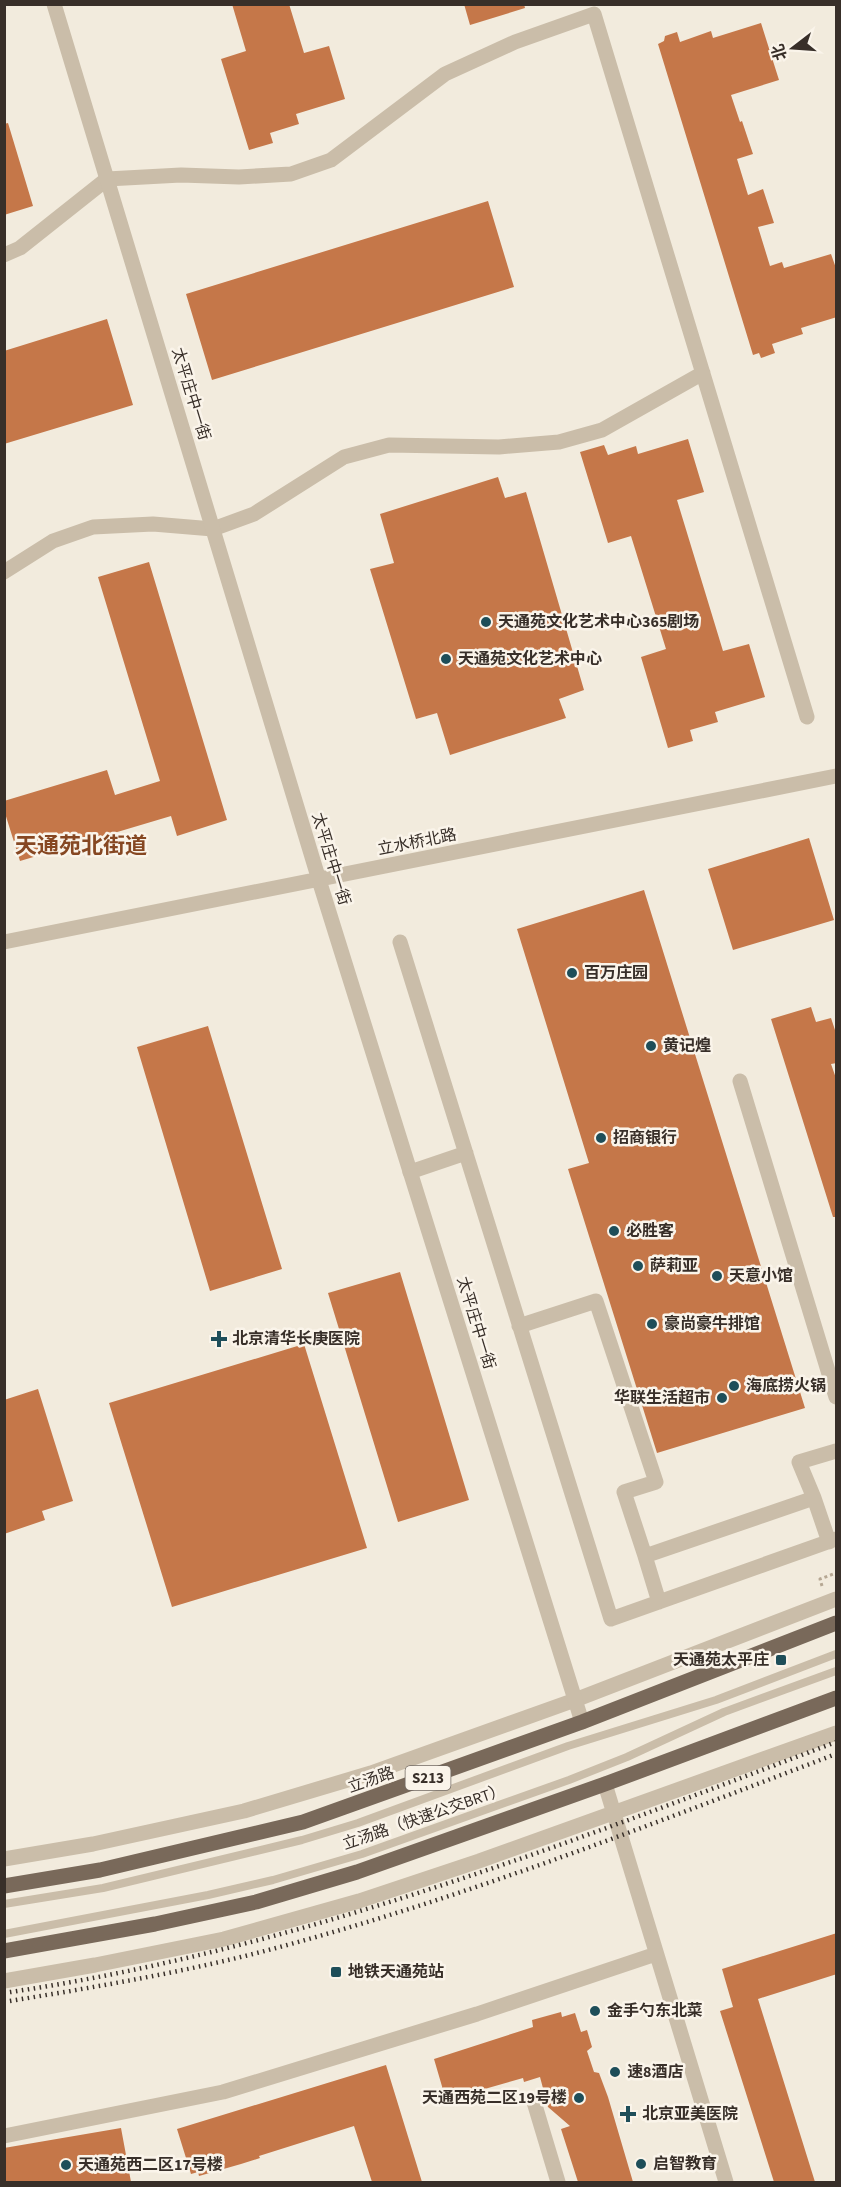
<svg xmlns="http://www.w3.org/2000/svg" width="841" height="2187" font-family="'Source Sans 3','Noto Sans SC',sans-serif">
<rect width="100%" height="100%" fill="#f2ebdd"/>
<!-- building -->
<path fill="#c57749" d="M232,4H289L304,53L329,46L345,99L296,114L299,124L270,133L273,143L249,150L221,59L246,51Z
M464,4H524L525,8L470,25Z
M761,23L779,80L731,95L740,122L742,121L753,154L737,159L748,195L763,189L774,223L758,227L770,266L782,262L784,268L831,254L837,271V317L801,328L803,334L772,344L775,353L761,358L759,353L753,355L658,44L664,41L665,36L677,32L680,42L711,31L713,38Z
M8,123L33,206L4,215V124Z
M488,201L514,287L212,380L186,294Z
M107,319L133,405L4,444V351Z
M688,439L704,492L677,500L723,651L749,644L765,697L715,712L718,722L690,730L693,741L668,748L641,657L666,649L631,536L608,543L580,452L604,445L608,455L636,446L638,454Z
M498,477L505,498L526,492L584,690L559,699L566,718L450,755L437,713L416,719L370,569L394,563L380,514Z
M149,562L227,820L177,836L171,816L20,861L4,810V801L107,770L115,795L160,781L98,577Z
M809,838L834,920L733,950L708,869Z
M644,890L805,1408L657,1453L568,1169L589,1163L517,929Z
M811,1007L816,1022L831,1018L837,1036V1063L831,1064L837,1081V1217H833L771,1019Z
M208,1026L282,1269L210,1291L137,1047Z
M400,1272L469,1500L398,1522L328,1293Z
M304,1344L367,1548L172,1607L109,1403Z
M38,1389L73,1501L42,1511L45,1520L4,1534V1400Z
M837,1933V1974L758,1999L815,2182H774L720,2011L733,2007L722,1969Z
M561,2012L562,2017L575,2013L581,2032L587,2030L592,2047L587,2051L594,2072L599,2073L608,2097L633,2182H578L561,2129L570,2126L548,2107L540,2077L524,2082L523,2078L446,2100L434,2059L533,2027L532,2020Z
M386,2065L422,2182H372L354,2126L259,2156L260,2158L241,2164L199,2176L198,2172L191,2174L177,2129Z
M121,2128L131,2182H4V2148Z"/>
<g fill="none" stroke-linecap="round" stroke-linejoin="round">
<!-- path -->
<path stroke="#b6a793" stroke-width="3" stroke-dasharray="3 3" stroke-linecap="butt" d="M822,1586L820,1579L836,1573"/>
<!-- service -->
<path stroke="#cabda9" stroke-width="8" d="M4,1904L103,1888L302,1840L358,1823L568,1746L716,1700L836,1654
M4,1934L208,1895L273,1880L362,1854L569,1780L627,1757L724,1712L836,1671"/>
<!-- minor -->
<path stroke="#cabda9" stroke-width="15" d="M4,255L20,248L107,179L181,175L239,177L291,174L331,160L445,74L515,42L594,14L807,717
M4,572L53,541L93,527L153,524L213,529L254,514L344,457L389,445L499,447L559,442L602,430L703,373
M400,942L611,1619L836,1539
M740,1081L836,1397
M410,1172L466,1153
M519,1326L596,1301L656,1482L624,1492L645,1556L814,1498L829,1542
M814,1498L799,1462L836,1451
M645,1556L659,1602
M605,1784L726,2182
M4,1859L93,1844L244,1811L371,1773L575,1700L836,1599
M4,1981L95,1965L224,1939L359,1901L479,1861L836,1733
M534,2102L558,2182
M4,2136L223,2092L477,2014L656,1954"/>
<!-- tertiary -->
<path stroke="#cabda9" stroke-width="15" d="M54,4L319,880L582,1722
M4,942L836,776"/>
<!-- primary -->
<path stroke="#79695a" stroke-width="15" d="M4,1886L100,1870L303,1822L582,1722L836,1623
M4,1951L155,1924L256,1902L357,1872L605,1784L836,1698"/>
<!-- rail -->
<path stroke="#382f29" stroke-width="4.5" stroke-dasharray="1.5 4.5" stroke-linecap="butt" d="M4,1993C293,1951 566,1844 836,1742
M4,2002C95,1987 187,1972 276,1948C467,1897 652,1824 836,1754"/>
</g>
<!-- markers -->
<g fill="#1e4e59" stroke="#faf4ea" stroke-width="2">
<circle cx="486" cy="622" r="6"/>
<circle cx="446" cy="659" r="6"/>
<circle cx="572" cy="973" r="6"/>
<circle cx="651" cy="1046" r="6"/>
<circle cx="601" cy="1138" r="6"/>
<circle cx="614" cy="1231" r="6"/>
<circle cx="638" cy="1266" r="6"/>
<circle cx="717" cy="1276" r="6"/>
<circle cx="652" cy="1324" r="6"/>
<path d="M216 1330h6v6h6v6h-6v6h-6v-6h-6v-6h6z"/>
<circle cx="734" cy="1386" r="6"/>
<circle cx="722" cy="1398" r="6"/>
<rect x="775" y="1654" width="12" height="12" rx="3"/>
<rect x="330" y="1966" width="12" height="12" rx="3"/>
<circle cx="595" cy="2011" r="6"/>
<circle cx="615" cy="2072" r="6"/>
<circle cx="579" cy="2098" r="6"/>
<path d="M625 2105h6v6h6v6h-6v6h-6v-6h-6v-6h6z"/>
<circle cx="641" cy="2164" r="6"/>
<circle cx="66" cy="2165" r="6"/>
</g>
<g text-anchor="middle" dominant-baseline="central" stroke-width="5" stroke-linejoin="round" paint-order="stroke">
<!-- shield labels -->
<rect fill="#faf4ea" stroke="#726a63" stroke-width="1.5" x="405.5" y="1766" width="45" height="24" rx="4.5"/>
<g font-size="15" font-weight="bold" fill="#382f29">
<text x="428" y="1778">S213</text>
</g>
<!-- street labels -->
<g font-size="16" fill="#382f29" stroke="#faf4ea">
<text transform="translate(191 394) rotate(73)">太平庄中一街</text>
<text transform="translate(417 842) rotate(-11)">立水桥北路</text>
<text transform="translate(331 859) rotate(73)">太平庄中一街</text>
<text transform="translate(476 1323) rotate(73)">太平庄中一街</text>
<text transform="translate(371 1780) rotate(-19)">立汤路</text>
<text transform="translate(424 1817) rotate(-19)">立汤路（快速公交BRT）</text>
</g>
<!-- poi labels -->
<g font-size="16" font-weight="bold" fill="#382f29" stroke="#faf4ea" text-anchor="start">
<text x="498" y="622">天通苑文化艺术中心365剧场</text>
<text x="458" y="659">天通苑文化艺术中心</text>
<text x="584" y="973">百万庄园</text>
<text x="663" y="1046">黄记煌</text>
<text x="613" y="1138">招商银行</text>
<text x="626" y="1231">必胜客</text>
<text x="650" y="1266">萨莉亚</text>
<text x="729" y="1276">天意小馆</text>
<text x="664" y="1324">豪尚豪牛排馆</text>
<text x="232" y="1339">北京清华长庚医院</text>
<text x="746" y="1386">海底捞火锅</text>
<text x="710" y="1398" text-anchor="end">华联生活超市</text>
<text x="769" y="1660" text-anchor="end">天通苑太平庄</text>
<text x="348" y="1972">地铁天通苑站</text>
<text x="607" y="2011">金手勺东北菜</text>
<text x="627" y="2072">速8酒店</text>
<text x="567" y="2098" text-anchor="end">天通西苑二区19号楼</text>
<text x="642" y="2114">北京亚美医院</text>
<text x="653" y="2164">启智教育</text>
<text x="78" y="2165">天通苑西二区17号楼</text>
</g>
<!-- district labels -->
<g font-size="22" font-weight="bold" fill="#864722" stroke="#faf4ea">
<text x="81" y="846">天通苑北街道</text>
</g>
</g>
<!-- border -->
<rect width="841" height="2187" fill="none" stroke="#382f29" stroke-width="12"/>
<!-- north arrow -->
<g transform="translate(793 48) rotate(253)" stroke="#faf4ea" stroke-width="4.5" paint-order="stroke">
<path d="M0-4.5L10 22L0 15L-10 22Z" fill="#382f29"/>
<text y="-9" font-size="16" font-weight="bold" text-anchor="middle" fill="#382f29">北</text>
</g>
</svg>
